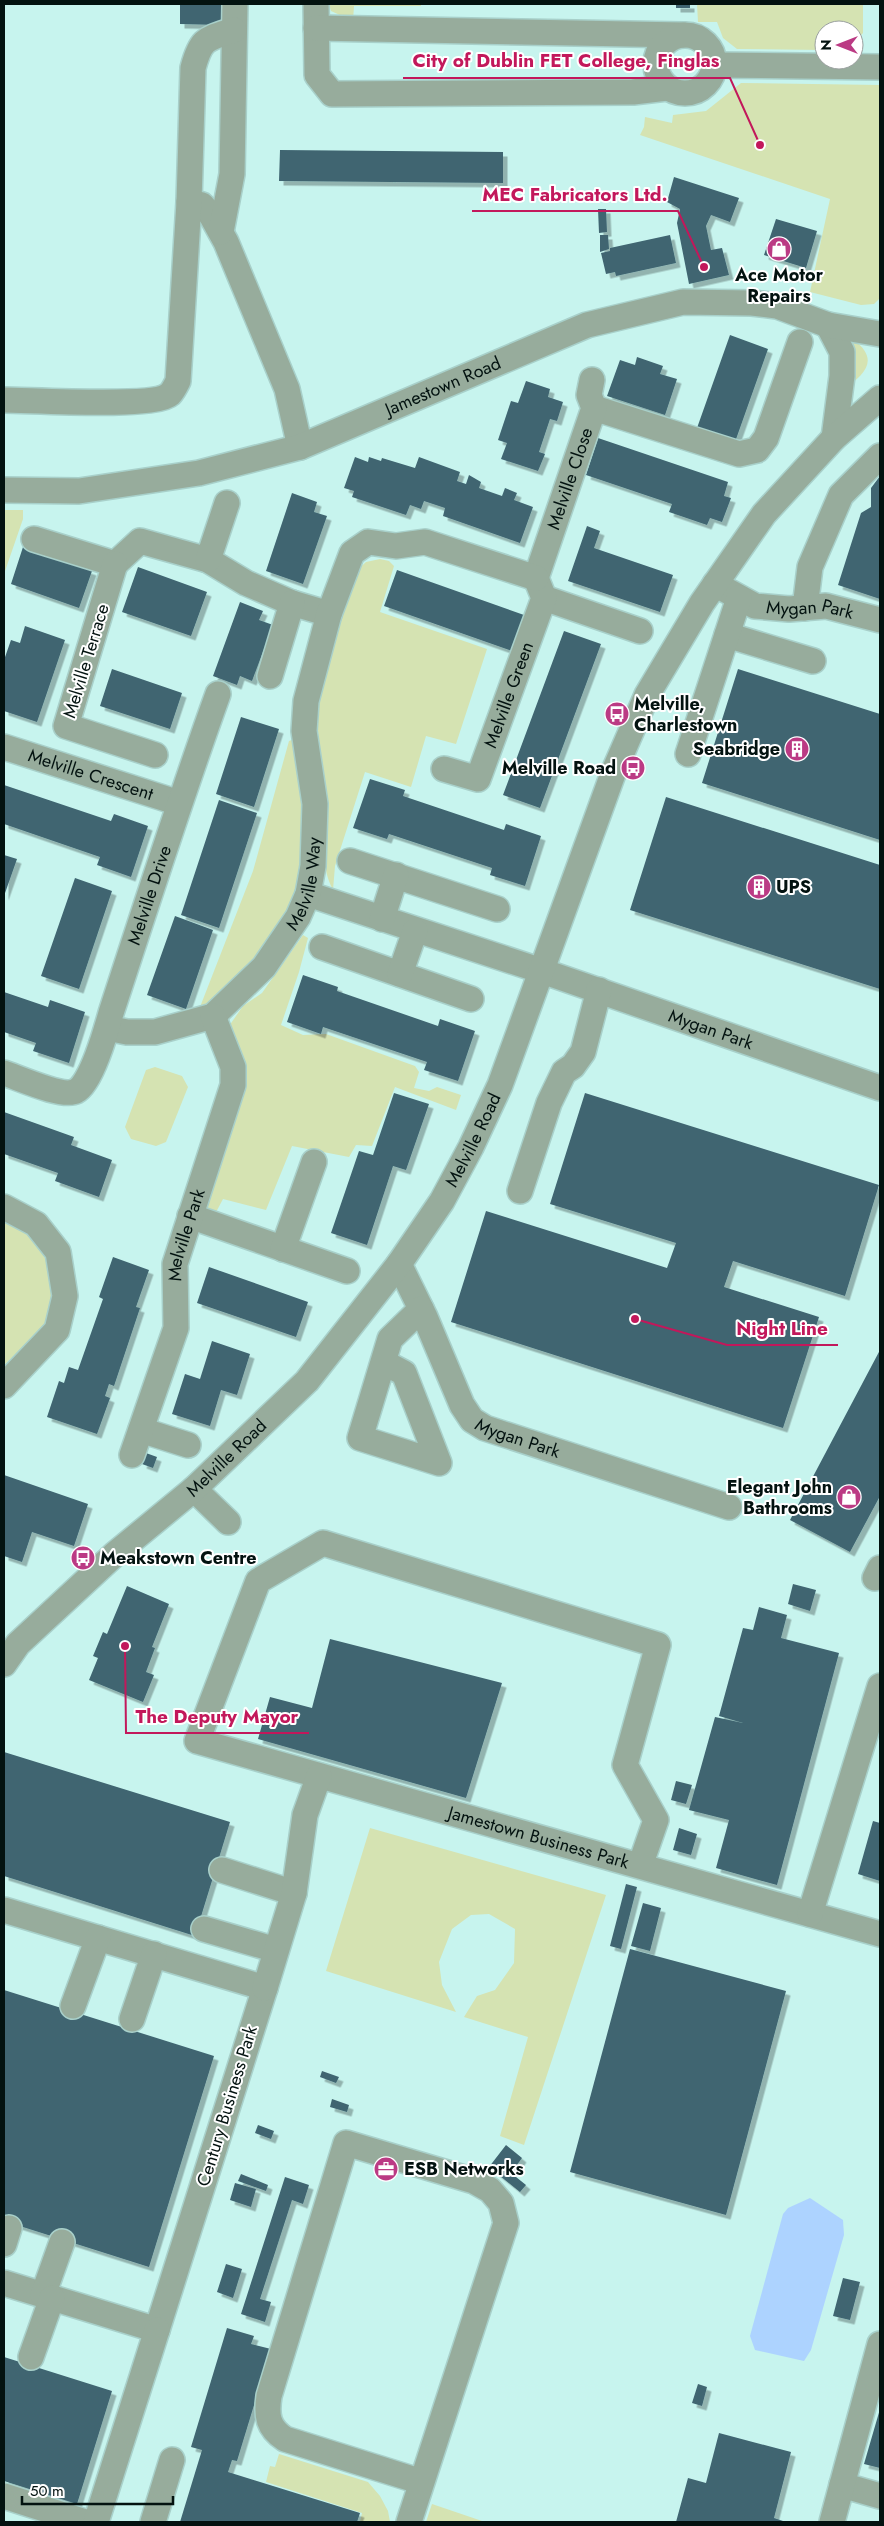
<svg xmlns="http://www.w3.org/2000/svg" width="884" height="2526" font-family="Jost,sans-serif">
<defs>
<filter id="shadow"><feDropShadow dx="4.5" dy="4.5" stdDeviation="0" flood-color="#0004"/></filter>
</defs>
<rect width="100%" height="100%" fill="#c7f4ee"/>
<!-- green -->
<path fill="#d5e3b2" d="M329,4H421V6H354L353,21L331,11Z
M697,4H863V33L854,43V30H824V50L737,49L723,38L717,22H698Z
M741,83L880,85V298L874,304L861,305L810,292L830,199L640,135L644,127L645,117L672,123L673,115L706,111Z
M854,340C880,360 865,374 843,390L845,341Z
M4,510H23V519L4,574Z
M380,559L389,561L394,566L380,612L487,649L456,744L426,736L411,787L365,772L335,866L333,890C319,864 328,844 327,816C326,777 316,740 317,702C318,687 325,671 329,657C337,629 346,601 354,573L366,562Z
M300,737L307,799L299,883L291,907L261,959L221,998L200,1007L253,871L289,741Z
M303,935L308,938L299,972L281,1025L303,1035L326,1034L415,1066L419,1072L414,1088L429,1091L437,1087L461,1095L456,1110L395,1087L372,1146L356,1145L349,1157L292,1146L266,1210L223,1199L214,1216L208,1214V1196L245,1088L243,1059L229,1026L243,1006L262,993Z
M155,1067L182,1076L188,1087L166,1142L156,1146L131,1139L125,1127L146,1070Z
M4,1221L31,1235L52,1270V1302L44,1328L4,1365Z
M370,1828L606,1895L524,2145L500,2136L528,2037L464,2017L477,1996L495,1990L514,1963L515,1929L489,1914L471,1915L452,1929L439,1962L442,1985L456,2012L326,1971Z
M279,2454L368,2482L380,2496L388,2511L390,2522H360L362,2513L266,2482L270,2466L275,2467Z
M432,2504L485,2522H426Z"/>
<!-- water -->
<path fill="#add3ff" d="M810,2198L843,2220L844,2235L811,2350L804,2361L755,2350L750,2336L783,2214L788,2208Z"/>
<!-- building -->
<path fill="#3f6571" filter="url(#shadow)" d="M180,4H222V25L180,24Z
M676,4H690V8H676Z
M280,150L503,152V183L279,181Z
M674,177L739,198L730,222L711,215L706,226L711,250L722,248L729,275L689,284L677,223L680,209L667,202Z
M598,209H606L607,232L599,233Z
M776,219L817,231L806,268L764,255Z
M600,235H608L609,249L600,252Z
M670,235L676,263L616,276L615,272L606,274L601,253L610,251V248Z
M730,335L768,349L735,442L697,428Z
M637,357L663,366L660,374L677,379L665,415L607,396L620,360L635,365Z
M526,381L550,389L548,397L563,402L557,421L550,419L539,452L545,454L538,471L501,459L507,443L498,440L511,401L518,403Z
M598,438L728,482L724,496L731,498L722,522L710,518L707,525L669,512L672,504L586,475Z
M355,457L368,462L369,457L381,461L382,458L415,468L419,457L460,472L457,481L466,484L469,475L481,482L479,488L502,496L505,488L517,493L514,500L533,507L520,543L443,516L445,508L424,501L421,509L410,505L406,515L352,497L354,491L344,488Z
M880,476V599L838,585L861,513L871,507V488Z
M292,493L317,502L314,512L327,516L303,584L266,571Z
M587,526L600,531L594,548L673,575L660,612L568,581Z
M23,547L92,571L79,608L11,584Z
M138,567L207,592L191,636L122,612Z
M397,570L524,615L512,651L384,606Z
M240,602L263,611L259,620L273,625L252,681L240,676L237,685L213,676Z
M25,626L65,640L37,722L4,711V660L11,640L20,643Z
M564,631L601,644L540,808L503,795Z
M112,669L182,693L170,729L100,706Z
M738,669L880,714V840L702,783Z
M241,717L279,729L254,807L216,794Z
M370,779L405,790L403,796L504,830L506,824L541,836L525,886L490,875L492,868L389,834L387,839L353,828Z
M4,785L111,821L114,814L148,826L131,877L97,865L100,857L4,824Z
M666,797L880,865V989L630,910Z
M219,800L257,813L219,928L181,915Z
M4,855L17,859L4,896Z
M75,878L112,891L79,989L41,976Z
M175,916L213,930L186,1009L147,995Z
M303,975L338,987L337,991L438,1026L440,1019L475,1031L458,1081L424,1070L427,1062L323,1027L321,1034L287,1022Z
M4,992L48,1007L50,1000L85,1012L69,1063L33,1051L36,1043L4,1032Z
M394,1093L429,1104L406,1170L393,1166L367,1245L331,1233L359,1151L373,1155Z
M585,1093L879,1185L845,1296L733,1261L724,1287L819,1317L783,1428L451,1322L486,1211L667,1268L676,1243L550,1204Z
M4,1112L74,1137L71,1145L112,1160L99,1197L55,1181L58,1173L4,1154Z
M113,1257L149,1270L136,1307L140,1308L114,1386L109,1384L105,1396L110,1398L97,1434L47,1417L59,1381L64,1383L69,1367L78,1370L103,1299L99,1297Z
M209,1267L308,1302L296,1337L197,1303Z
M212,1341L250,1354L237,1395L221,1390L210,1426L172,1414L185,1374L200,1379Z
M880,1350V1496L850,1552L790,1520Z
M146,1453L157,1457L153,1468L142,1464Z
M4,1475L88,1504L74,1546L32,1532L22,1562L4,1556Z
M793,1584L816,1590L810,1611L788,1604Z
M127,1586L169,1604L152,1647L155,1648L146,1672L154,1675L143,1702L89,1680L98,1658L93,1656L103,1632L107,1634Z
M759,1607L787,1615L781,1638L839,1653L777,1885L716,1868L729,1820L689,1810L715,1717L743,1723L719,1716L743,1628L753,1630Z
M330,1639L502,1683L466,1798L258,1739L270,1697L312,1708Z
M4,1752L230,1822L195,1936L4,1876Z
M676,1781L692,1785L686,1804L671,1800Z
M873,1821L880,1823V1881L858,1874Z
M679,1828L697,1834L691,1855L673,1850Z
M626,1884L637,1887L621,1949L610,1946Z
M643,1903L661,1908L650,1951L631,1946Z
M630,1949L786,1991L726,2215L570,2172Z
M4,1990L214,2056L149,2267L4,2221Z
M322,2071L339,2077L336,2083L320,2077Z
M332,2099L349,2105L347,2112L330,2107Z
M258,2125L274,2131L271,2139L255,2133Z
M506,2145L522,2158L511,2173L526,2185L520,2192L489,2167Z
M241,2174L268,2185L266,2191L238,2181Z
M285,2177L309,2185L303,2204L292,2200L260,2299L271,2302L265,2322L241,2314Z
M235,2183L256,2189L251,2207L230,2200Z
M226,2264L242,2269L233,2298L217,2292Z
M843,2278L860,2282L850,2320L833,2316Z
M227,2328L254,2336L251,2344L271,2349L237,2461L232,2460L228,2472L360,2513L357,2522H180L202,2450L191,2447Z
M4,2357L112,2391L77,2504L4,2481Z
M698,2384L707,2387L702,2406L692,2403Z
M880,2409V2468L864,2464Z
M719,2433L791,2452L774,2518L786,2522H676L688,2478L706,2483Z"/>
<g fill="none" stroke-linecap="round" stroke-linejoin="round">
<defs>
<g id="minor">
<path d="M316,4L317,75L332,94L633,92L667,88"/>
<path d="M316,28L683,35"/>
<circle cx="685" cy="64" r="29"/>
<path d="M714,65L880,67"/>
<path d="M189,202L202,205L211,215L226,242L287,389L300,447"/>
<path d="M221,232L232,174L235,4"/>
<path d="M828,325L842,352V376L834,438"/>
<path d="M4,400C31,400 155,408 170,394C173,391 176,385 178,381L189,202L193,68C201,38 206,39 234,30"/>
<path d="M594,408L739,454L757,450L766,438L800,342"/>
<path id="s1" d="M4,490L79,491L199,473L300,447L587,325L683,302L752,303L777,306L828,325L880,334"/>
<path d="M34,539L115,564L140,541L208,560L246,583L292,603L329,614"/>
<path d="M208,560L227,503"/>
<path d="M115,564L66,726L155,755"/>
<path id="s2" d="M536,578L594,408L589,395L592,380"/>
<path id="s3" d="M715,584L755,606L789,609L826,606L880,620"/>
<path d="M544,598L640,631"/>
<path d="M805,608L810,567L841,495L880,456"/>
<path d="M727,635L813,661"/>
<path d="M270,676L292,603"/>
<path id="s4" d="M4,747L179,803"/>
<path d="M688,754L739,598"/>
<path id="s5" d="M444,769L478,779L544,598L536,578"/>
<path d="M350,861L497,909"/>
<path id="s6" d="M308,894L542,971L880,1088"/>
<path d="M382,919L396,875"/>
<path d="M322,947L471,999"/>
<path d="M400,974L415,931"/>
<path id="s7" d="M107,1028L127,1032H155L213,1016L264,967L298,917L308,894L313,866L315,804L304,731L306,701L329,614L352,553L368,542L396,546L425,542L536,578"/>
<path id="s8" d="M4,1073C19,1078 63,1098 76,1091C91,1084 106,1031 111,1013C146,906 180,799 218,694"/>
<path d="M520,1191L549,1103L564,1072L573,1066L583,1052L599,990"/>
<path d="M4,1207L36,1224L58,1252L65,1296L57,1330L4,1386"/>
<path d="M190,1216L347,1271"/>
<path d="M283,1249L314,1162"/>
<path id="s9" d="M399,1264L425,1317L462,1405L472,1420L485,1428L729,1507"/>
<path d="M383,1362L404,1373L439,1463L360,1438L390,1339L421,1309"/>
<path d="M141,1430L188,1445"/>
<path id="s10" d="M132,1455L176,1328L175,1264L233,1085V1067L213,1016"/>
<path d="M194,1489L228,1522"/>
<path d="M875,1578L880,1568"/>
<path id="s11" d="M4,1664L18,1644L115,1554L194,1489L307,1381L399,1264L442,1201L471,1147L500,1085L614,771L647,695L702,603L764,514L834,438L880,398"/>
<path id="s12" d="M640,1866L656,1820L625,1765L658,1645L323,1543L258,1581L197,1741L880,1934"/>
<path d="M222,1870L294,1893"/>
<path d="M4,1910L265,1988L157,2330L4,2283"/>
<path d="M810,1914L880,1686"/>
<path d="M204,1929L276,1950"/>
<path d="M265,1988L294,1893L305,1815L319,1776"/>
<path d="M73,2006L98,1938"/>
<path d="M132,2019L154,1954"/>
<path d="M4,2244L9,2228"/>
<path d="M43,2295L62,2242"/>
<path d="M31,2357L52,2298"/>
<path d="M842,2485L880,2496"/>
<path d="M4,2496L85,2522"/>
<path d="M96,2522L157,2330"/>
<path d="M153,2522L172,2460"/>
<path d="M409,2522L506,2223L501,2203L490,2190L474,2181L346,2143L269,2396C266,2416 268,2428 285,2439L422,2482"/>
<path d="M832,2522L880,2344"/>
</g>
</defs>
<!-- minor casing -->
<use href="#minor" stroke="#a8d0ca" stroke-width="28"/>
<!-- minor -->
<use href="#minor" stroke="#97ac9c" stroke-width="25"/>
</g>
<!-- icons -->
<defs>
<symbol id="shop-disc" viewBox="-11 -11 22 22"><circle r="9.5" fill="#bb3a84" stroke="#fff"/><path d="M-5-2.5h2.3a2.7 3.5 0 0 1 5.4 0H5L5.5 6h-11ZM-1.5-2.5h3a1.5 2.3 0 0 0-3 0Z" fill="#fff"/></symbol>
<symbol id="bus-disc" viewBox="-11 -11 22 22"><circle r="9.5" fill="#bb3a84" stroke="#fff"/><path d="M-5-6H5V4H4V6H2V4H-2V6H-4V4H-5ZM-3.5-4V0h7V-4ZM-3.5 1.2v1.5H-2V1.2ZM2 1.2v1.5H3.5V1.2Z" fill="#fff"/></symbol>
<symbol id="building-disc" viewBox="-11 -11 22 22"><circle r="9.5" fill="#bb3a84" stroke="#fff"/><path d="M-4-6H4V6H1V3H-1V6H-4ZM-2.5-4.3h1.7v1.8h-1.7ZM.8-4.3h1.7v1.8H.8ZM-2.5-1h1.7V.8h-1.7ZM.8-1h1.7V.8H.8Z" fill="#fff"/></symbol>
<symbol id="office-disc" viewBox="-11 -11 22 22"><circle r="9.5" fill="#bb3a84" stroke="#fff"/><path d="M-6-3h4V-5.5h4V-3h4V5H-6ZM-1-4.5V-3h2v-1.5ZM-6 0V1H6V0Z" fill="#fff"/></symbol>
</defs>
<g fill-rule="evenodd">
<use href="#shop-disc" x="765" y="235" width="28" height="28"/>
<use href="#bus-disc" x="603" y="700" width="28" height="28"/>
<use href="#building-disc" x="783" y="735" width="28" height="28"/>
<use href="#bus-disc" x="619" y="754" width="28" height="28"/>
<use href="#building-disc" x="745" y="873" width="28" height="28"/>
<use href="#shop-disc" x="835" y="1483" width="28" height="28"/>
<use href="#bus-disc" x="69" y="1544" width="28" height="28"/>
<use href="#office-disc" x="372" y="2155" width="28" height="28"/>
</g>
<g text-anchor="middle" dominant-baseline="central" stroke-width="4" stroke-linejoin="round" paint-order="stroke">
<!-- poi labels -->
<g font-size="18" font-weight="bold" fill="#031210" stroke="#fff" text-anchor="start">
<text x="779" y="275" text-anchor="middle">Ace Motor<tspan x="779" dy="21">Repairs</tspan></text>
<text x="634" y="704">Melville,<tspan x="634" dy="21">Charlestown</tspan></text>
<text x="780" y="749" text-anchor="end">Seabridge</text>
<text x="616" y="768" text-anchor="end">Melville Road</text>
<text x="776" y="887">UPS</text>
<text x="832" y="1487" text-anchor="end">Elegant John<tspan x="832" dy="21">Bathrooms</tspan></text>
<text x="100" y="1558">Meakstown Centre</text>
<text x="404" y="2169">ESB Networks</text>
</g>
<!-- street labels -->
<g font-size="18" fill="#031210" stroke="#fff">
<text stroke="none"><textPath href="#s1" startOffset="456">Jamestown Road</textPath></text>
<text stroke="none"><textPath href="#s2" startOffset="105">Melville Close</textPath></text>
<text stroke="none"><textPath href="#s3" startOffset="101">Mygan Park</textPath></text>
<text transform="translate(86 661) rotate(-73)">Melville Terrace</text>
<text stroke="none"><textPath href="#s5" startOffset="125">Melville Green</textPath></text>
<text stroke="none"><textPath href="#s4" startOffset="91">Melville Crescent</textPath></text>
<text stroke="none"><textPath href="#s7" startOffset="274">Melville Way</textPath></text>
<text stroke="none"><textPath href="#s8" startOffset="286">Melville Drive</textPath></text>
<text stroke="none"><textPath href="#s6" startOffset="425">Mygan Park</textPath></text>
<text stroke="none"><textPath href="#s11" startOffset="709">Melville Road</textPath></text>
<text stroke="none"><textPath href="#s10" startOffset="229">Melville Park</textPath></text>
<text stroke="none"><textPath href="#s9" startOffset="222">Mygan Park</textPath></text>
<text stroke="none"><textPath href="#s11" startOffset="304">Melville Road</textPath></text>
<text stroke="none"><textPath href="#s12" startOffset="1188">Jamestown Business Park</textPath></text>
<text transform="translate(227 2106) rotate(-73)">Century Business Park</text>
</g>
</g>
<!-- callouts -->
<path fill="none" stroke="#c2185b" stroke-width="2" d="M760 145L730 78H403M704 267L678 211H472M635 1319L727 1345H838M125 1646L126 1733H309"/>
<g fill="#c2185b" stroke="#fff" stroke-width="2">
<circle cx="760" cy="145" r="5"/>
<circle cx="704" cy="267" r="5"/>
<circle cx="635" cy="1319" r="5"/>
<circle cx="125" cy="1646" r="5"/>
</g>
<g font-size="19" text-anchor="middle" font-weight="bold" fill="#c2185b" stroke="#fff" stroke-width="4" stroke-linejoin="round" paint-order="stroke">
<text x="566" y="67">City of Dublin FET College, Finglas</text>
<text x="575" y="201">MEC Fabricators Ltd.</text>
<text x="782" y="1335">Night Line</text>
<text x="217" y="1723">The Deputy Mayor</text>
</g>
<!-- border -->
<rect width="884" height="2526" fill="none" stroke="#031210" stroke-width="10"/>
<!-- north arrow -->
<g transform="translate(839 45) rotate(270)"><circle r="24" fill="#ffffff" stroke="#9aa09f"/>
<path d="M0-4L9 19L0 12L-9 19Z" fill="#bb3a84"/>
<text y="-8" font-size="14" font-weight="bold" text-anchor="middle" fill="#031210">N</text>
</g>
<!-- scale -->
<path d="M22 2496v8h151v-8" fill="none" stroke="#031210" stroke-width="2.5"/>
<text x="30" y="2496" font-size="15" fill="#031210" stroke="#ffffff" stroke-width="4" paint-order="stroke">50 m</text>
</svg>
